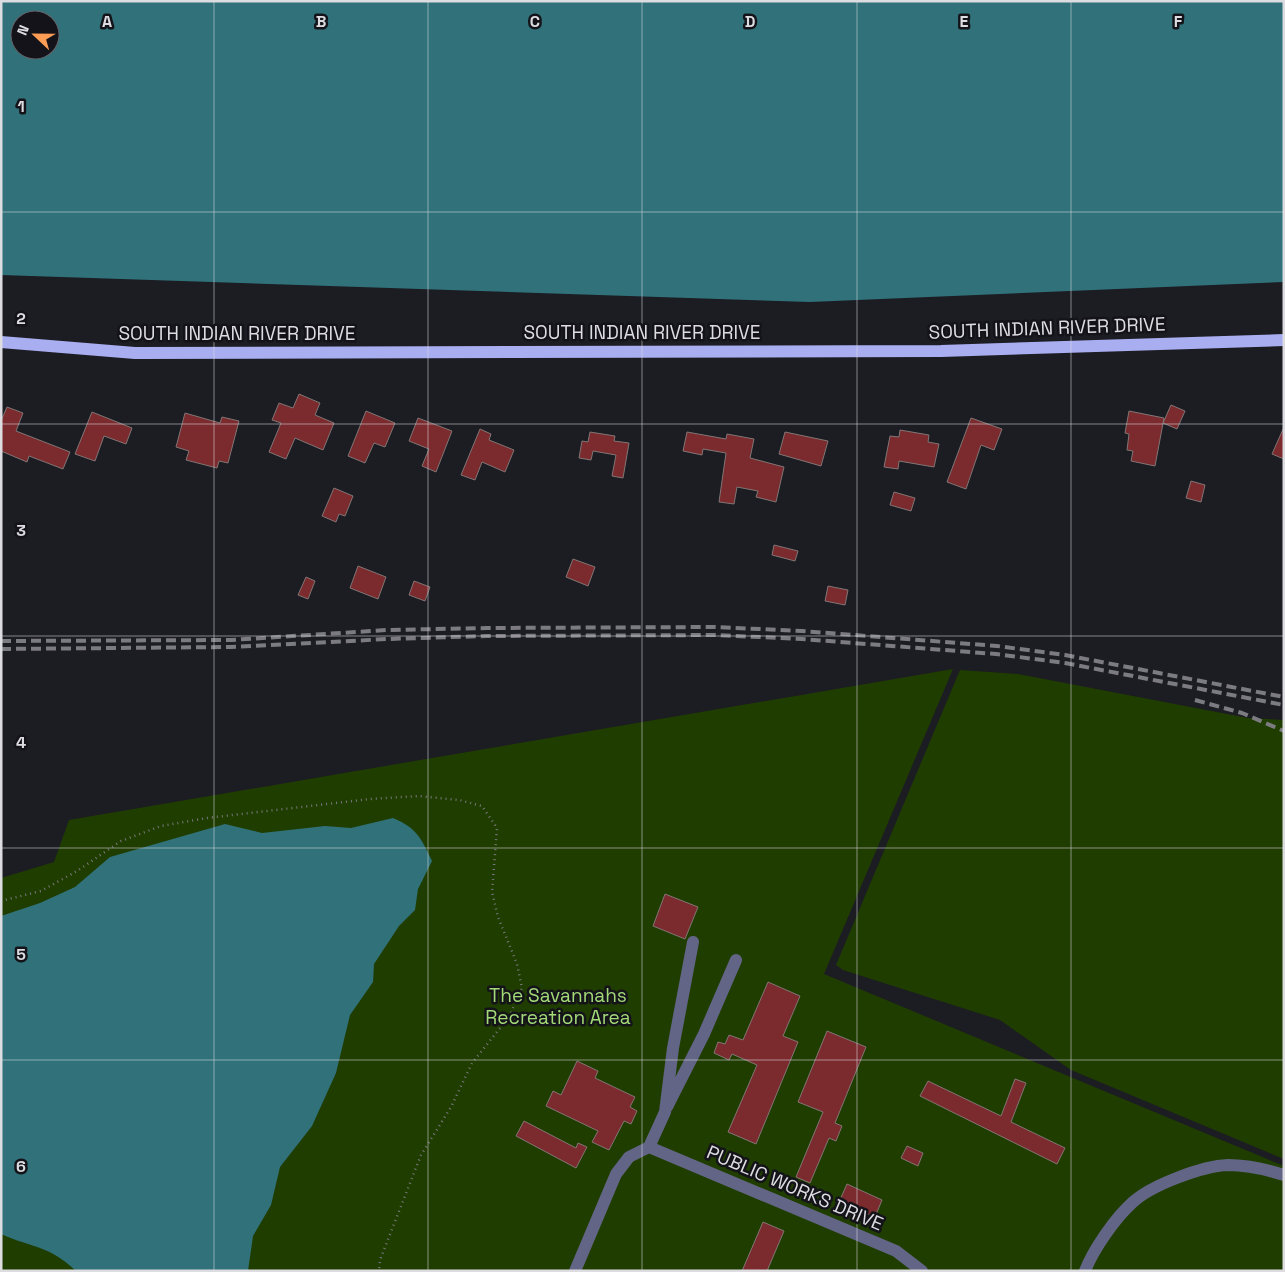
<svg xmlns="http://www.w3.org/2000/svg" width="1285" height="1272" font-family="'Space Grotesk',sans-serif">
<rect width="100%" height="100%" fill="#1c1c23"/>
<!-- green -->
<path fill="#203d00" d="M953,669L824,974L1284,1166V1271H1V878L54,862L69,820Z
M960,670L1018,674L1248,718L1284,720V1159L1071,1070L1000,1020L843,970L836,965Z"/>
<!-- water -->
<path fill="#30717a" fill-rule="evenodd" d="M1,1H1284V282L810,302L1,275ZM20,20H50V50H20Z
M393,818C417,828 421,838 432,861L418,889L415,910L399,926L374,964L373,982L350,1015L336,1073L312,1126L280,1167L271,1205L253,1236L248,1271H76C49,1245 32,1248 1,1234V916L40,903L75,887L110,857L225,824L262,833L325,826L351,828Z"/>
<!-- building -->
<path fill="#7b2b2e" stroke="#817675" d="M299,394L320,403L315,415L334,423L323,450L295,438L286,459L269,452L281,423L272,420L279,403L293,408Z
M1171,405L1185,411L1177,429L1163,423Z
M7,407L23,413L16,431L70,452L63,469L29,456L27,462L1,451V421Z
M366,411L395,423L385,447L374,443L365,463L348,456Z
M1129,411L1164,418L1155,466L1131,461L1133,451L1127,450L1129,434L1125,433Z
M92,412L132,428L126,444L104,436L95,461L75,454Z
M185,413L220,423L222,417L239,421L228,463L219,461L217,468L186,460L189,451L176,447Z
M418,418L452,431L436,472L422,466L429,449L409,441Z
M971,418L1002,429L994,450L981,445L966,489L947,482Z
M1284,427V459L1272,454Z
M480,429L491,434L489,440L514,450L505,472L482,462L475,480L461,475Z
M900,430L929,435L928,442L939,444L934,467L899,461L898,469L884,467L890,436L899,437Z
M590,432L615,436L614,441L629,443L623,478L612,476L616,455L593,451L591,460L579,458L582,441L588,442Z
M687,432L726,439L727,434L754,439L750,458L784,467L776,502L756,497L758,491L737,487L734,504L719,502L726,453L703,449L702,455L683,451Z
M785,432L828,441L821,466L779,454Z
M1191,481L1205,485L1201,502L1186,498Z
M334,488L353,496L345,516L339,514L336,522L322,516Z
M894,492L915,498L911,511L890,505Z
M774,545L798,551L795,561L772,555Z
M573,559L595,567L588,586L566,577Z
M358,566L386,577L378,599L350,588Z
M306,577L315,581L308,599L298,595Z
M414,581L430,587L425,601L409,595Z
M828,586L848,590L845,605L825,601Z
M665,894L698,907L685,939L653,926Z
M768,982L800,996L783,1036L798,1042L756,1144L728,1132L757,1065L732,1054L729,1060L714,1053L718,1042L725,1044L729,1035L743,1040Z
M827,1031L866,1047L835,1123L842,1126L836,1141L829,1138L810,1183L796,1177L823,1112L798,1102Z
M577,1061L598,1071L595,1078L635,1097L630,1107L637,1111L631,1124L624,1121L609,1150L592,1142L598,1131L546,1106L553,1091L561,1095Z
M1015,1079L1026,1083L1011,1122L1065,1148L1057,1164L920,1096L928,1081L1001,1116Z
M524,1121L576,1148L578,1143L587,1147L576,1168L516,1136Z
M907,1146L923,1153L918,1166L901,1158Z
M847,1184L882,1200L875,1217L839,1202Z
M763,1222L784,1231L767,1271H742Z"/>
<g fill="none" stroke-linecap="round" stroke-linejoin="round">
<!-- path -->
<path stroke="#77777d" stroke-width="2.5" stroke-dasharray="1 4" stroke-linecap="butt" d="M1,901L41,891L77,871L121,841L161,826L207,818L370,799L419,796L459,800L482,806L497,828L492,892L498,917L517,964L522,988L509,1017L472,1063L451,1107L421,1155L380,1260L379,1271"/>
<!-- minor -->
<path stroke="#626585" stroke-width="12" d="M667,1107L704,1034L736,960
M649,1147L896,1251L922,1271
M575,1271L616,1174L629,1157L649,1147L665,1112L673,1048L693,942
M1085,1271C1093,1250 1115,1218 1133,1202C1152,1185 1202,1166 1228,1165C1247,1165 1265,1169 1284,1175"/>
<!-- major -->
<path stroke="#a9aef0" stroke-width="12" d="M1,342L135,353L941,351L1284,340"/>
<!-- rail -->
<path stroke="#7b7b81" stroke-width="4" stroke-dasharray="10 5" stroke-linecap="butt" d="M1,641L231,640L387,630L487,628L715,627L802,631L997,646L1065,655L1284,697
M1,649L231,647L388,639L487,636L715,635L802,639L996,654L1065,663L1284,705
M1195,700L1242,713L1284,731"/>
</g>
<!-- grid -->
<path fill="none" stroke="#dcdce1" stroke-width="1" stroke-opacity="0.55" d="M214,1V1271M428,1V1271M642,1V1271M857,1V1271M1071,1V1271M1,212H1284M1,424H1284M1,636H1284M1,848H1284M1,1060H1284"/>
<g text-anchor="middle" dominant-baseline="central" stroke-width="5" stroke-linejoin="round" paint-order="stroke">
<!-- street labels -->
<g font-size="19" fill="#dcdce1" stroke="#131319">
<text transform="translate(1047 328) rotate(-2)">SOUTH INDIAN RIVER DRIVE</text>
<text x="642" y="332">SOUTH INDIAN RIVER DRIVE</text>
<text x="237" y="333">SOUTH INDIAN RIVER DRIVE</text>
<text transform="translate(795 1188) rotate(23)">PUBLIC WORKS DRIVE</text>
</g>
<!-- park labels -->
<g font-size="19" fill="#a3da77" stroke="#131319">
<text x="558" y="995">The Savannahs<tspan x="558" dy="22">Recreation Area</tspan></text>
</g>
</g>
<g font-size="16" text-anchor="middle" font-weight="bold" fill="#dcdce1" stroke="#131319" stroke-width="5" stroke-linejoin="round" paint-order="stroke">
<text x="107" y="27">A</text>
<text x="321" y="27">B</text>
<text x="535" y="27">C</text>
<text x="750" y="27">D</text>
<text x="964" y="27">E</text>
<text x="1178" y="27">F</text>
<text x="21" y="112">1</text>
<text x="21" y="324">2</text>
<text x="21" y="536">3</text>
<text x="21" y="748">4</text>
<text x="21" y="960">5</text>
<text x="21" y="1172">6</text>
</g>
<!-- border -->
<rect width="1285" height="1272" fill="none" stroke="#dcdce1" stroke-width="5"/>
<!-- north arrow -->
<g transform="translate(35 35) rotate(292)"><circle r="24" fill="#131319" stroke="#636369"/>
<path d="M0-4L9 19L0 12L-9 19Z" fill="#fd9c55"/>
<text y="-8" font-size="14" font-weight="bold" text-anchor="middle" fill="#dcdce1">N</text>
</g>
</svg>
